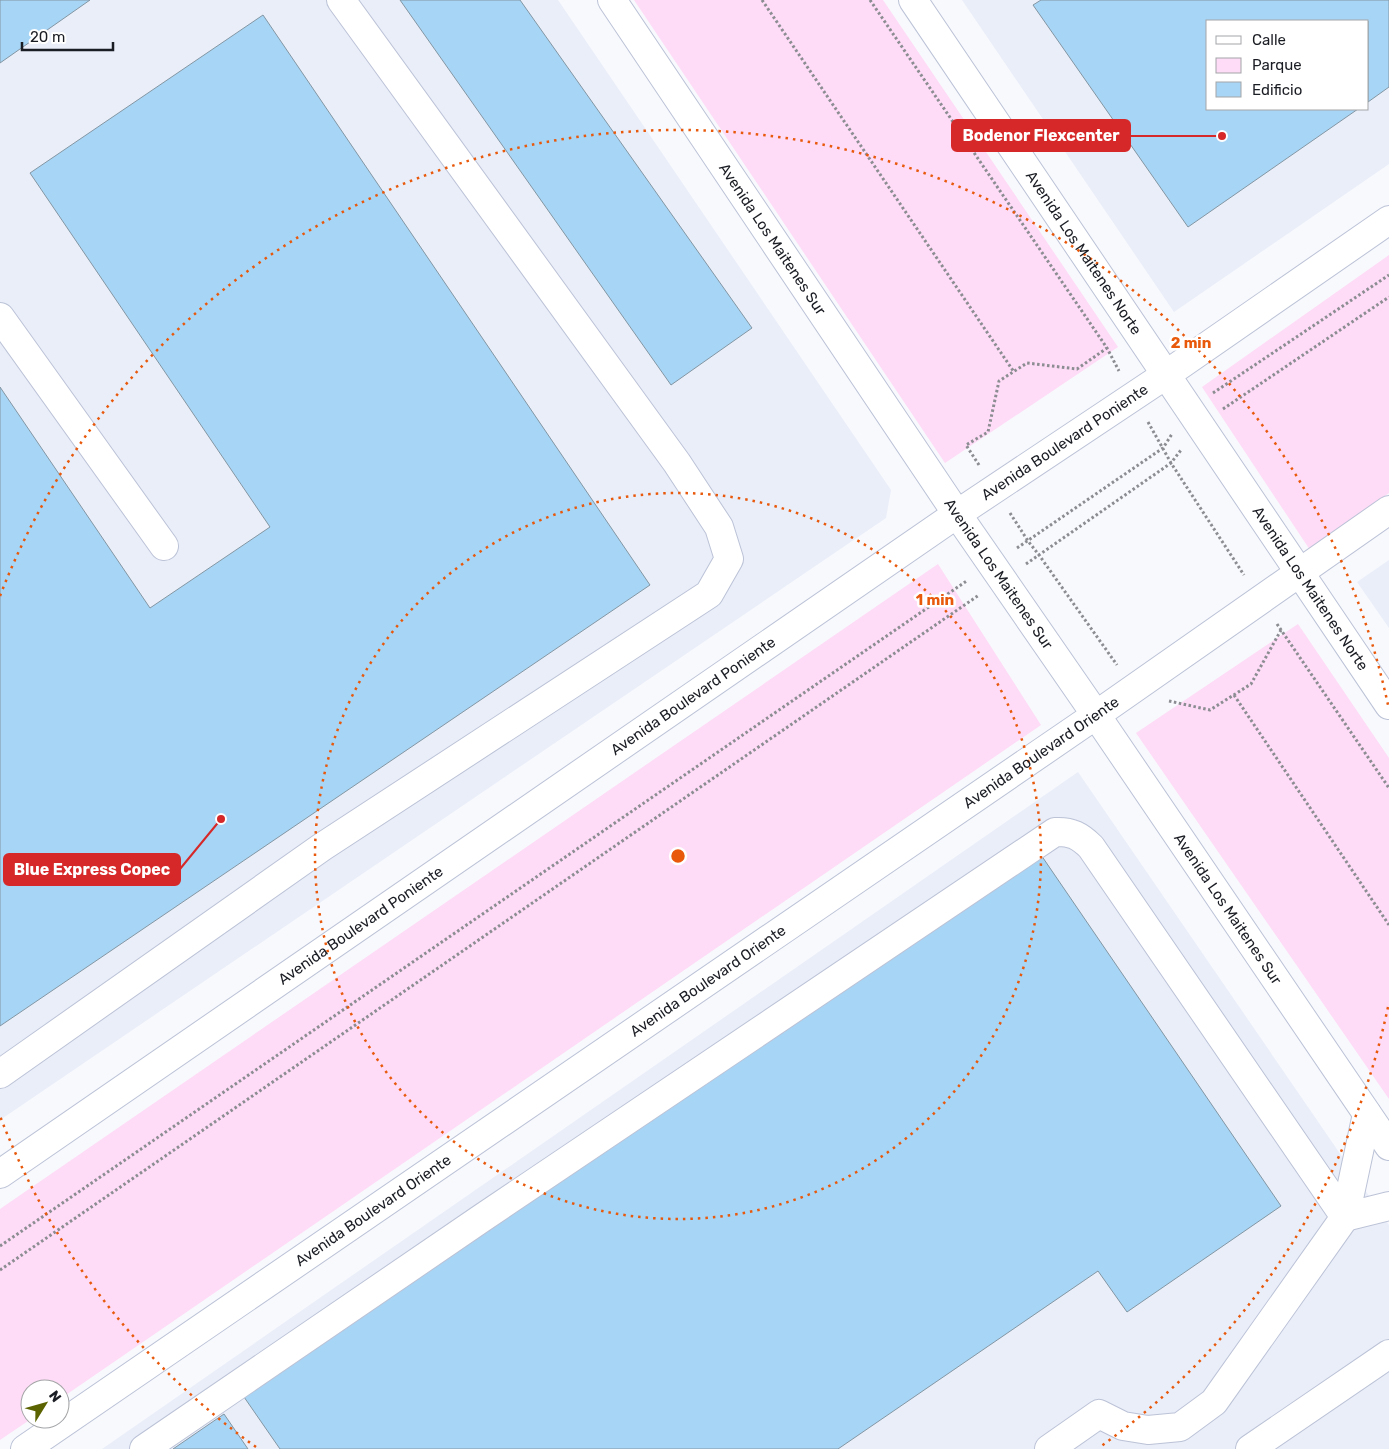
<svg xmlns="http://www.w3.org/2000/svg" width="1389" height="1449" font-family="Rubik,sans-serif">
<rect width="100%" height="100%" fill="#f8f9fd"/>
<!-- built -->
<path fill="#eaeef9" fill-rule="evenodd" d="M0,0H558L891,490L886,518L0,1120Z
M962,0H1389V164L1174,312ZM1208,21H1368V109H1208Z
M1389,560V628L1357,582Z
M1078,772L1389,1225V1449H102Z"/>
<!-- green -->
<path fill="#fedbf6" d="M634,0H883L1118,347L945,463Z
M1389,255V493L1310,550L1202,387Z
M938,564L1041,725L60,1399V1389H30L31,1419L0,1440V1209Z
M1298,624L1389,758V1099L1136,733Z"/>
<!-- building -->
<path fill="#a7d5f5" stroke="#8396a3" d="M0,0H90L0,63Z
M400,0H520L752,328L671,385Z
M1041,0H1389V87L1368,102V21H1208V109H1358L1188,227L1033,5Z
M263,15L650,585L0,1026V387L150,608L270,527L30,173Z
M1039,852L1281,1206L1127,1312L1098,1271L838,1449H280L244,1397Z
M224,1414L248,1449H173Z"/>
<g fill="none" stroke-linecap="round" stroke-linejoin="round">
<defs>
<g id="minor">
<path id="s1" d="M612,0L957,514L1096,715L1389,1146"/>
<path id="s2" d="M913,0L1389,705"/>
<path d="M0,317L164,546"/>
<path d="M0,1074L322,847L709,594L729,559L719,527L677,463L341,0"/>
<path d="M1367,1114L1345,1217L1389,1206"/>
<path id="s3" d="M0,1174L957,514L1167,374L1389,220"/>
<path id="s4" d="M25,1449L1096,715L1389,510"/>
<path d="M144,1449L482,1218L1055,832C1071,831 1080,836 1091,847L1345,1217L1214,1402L1180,1427L1148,1430L1123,1426L1099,1414L1049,1449"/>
<path d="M1250,1449L1389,1354"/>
</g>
</defs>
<!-- minor casing -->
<use href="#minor" stroke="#bcc3d7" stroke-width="30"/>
<!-- path -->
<path stroke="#8b8d92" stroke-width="3" stroke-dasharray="2.5 2.5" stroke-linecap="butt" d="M762,0L1014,372
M870,0L1107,348L1119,371
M1213,393L1389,275
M1223,409L1389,297
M1148,422L1171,463L1244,575
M979,465L966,445L988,432L999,381L1027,363L1077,369L1107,348
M1010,513L1028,541L1039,555L1117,665
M1017,548L1163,448L1172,434
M1026,564L1171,463L1181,450
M1277,624L1389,788
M1234,695L1389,925
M1169,701L1210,710L1251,684L1281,630
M0,1246L968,580
M0,1270L979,595"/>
<!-- minor -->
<use href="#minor" stroke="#fff" stroke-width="28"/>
</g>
<!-- distance rings -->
<g fill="none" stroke="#e8590c" stroke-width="2.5" stroke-dasharray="2.5 5">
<circle cx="678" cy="856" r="363"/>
<path d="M1388 1007A726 726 0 0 1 1100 1447M256 1447A726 726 0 0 1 0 1116M0 596A726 726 0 0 1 1388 705"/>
</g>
<g text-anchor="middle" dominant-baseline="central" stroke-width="5" stroke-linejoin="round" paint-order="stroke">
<!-- street labels -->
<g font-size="15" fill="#1b1d24" stroke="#fff">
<text stroke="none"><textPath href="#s1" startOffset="288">Avenida Los Maitenes Sur</textPath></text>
<text stroke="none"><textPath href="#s2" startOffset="305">Avenida Los Maitenes Norte</textPath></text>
<text stroke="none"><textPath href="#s3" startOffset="1292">Avenida Boulevard Poniente</textPath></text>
<text stroke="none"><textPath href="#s1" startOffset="692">Avenida Los Maitenes Sur</textPath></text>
<text stroke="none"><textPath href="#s2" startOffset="710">Avenida Los Maitenes Norte</textPath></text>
<text stroke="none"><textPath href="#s3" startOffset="842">Avenida Boulevard Poniente</textPath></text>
<text stroke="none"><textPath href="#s4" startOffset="1232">Avenida Boulevard Oriente</textPath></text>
<text stroke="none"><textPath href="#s1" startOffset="1098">Avenida Los Maitenes Sur</textPath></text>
<text stroke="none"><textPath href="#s3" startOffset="438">Avenida Boulevard Poniente</textPath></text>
<text stroke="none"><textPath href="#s4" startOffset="828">Avenida Boulevard Oriente</textPath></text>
<text stroke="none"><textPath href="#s4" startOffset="422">Avenida Boulevard Oriente</textPath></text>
</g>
</g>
<circle cx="678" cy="856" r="8" fill="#e8590c" stroke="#fff" stroke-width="2.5"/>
<g font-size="15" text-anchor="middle" font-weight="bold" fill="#e8590c" stroke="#fff" stroke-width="5" stroke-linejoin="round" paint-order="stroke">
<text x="1191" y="348">2 min</text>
<text x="935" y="605">1 min</text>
</g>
<!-- callouts -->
<path fill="none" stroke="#d62828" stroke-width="2" d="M1222 136L1130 136M221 819L180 869"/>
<g fill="#d62828" stroke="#fff" stroke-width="2">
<circle cx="1222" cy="136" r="5"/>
<circle cx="221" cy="819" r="5"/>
</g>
<g fill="#d62828" stroke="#d62828" stroke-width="2">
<rect x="952" y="120" width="178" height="31" rx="5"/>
<rect x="4" y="854" width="176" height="31" rx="5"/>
</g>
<g font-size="16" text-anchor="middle" font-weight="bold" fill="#fff">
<text x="1041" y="141">Bodenor Flexcenter</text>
<text x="92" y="875">Blue Express Copec</text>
</g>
<!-- legend -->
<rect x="1206" y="20" width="162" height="90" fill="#ffffff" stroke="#a4a5a7"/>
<rect x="1216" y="36" width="25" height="8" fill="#ffffff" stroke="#a4a5a7"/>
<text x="1252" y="45" font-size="15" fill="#1b1d24">Calle</text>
<rect x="1216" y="58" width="25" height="15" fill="#fedbf6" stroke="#a4a5a7"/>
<text x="1252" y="70" font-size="15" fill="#1b1d24">Parque</text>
<rect x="1216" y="82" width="25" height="15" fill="#a7d5f5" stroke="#a4a5a7"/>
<text x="1252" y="95" font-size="15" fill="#1b1d24">Edificio</text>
<!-- north arrow -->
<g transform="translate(45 1404) rotate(53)"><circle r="24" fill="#ffffff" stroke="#a4a5a7"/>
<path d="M0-4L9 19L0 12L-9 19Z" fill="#5b6300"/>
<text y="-8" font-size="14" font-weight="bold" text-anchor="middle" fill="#1b1d24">N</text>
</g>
<!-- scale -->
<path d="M22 42v8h91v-8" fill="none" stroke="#1b1d24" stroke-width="2.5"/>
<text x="30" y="42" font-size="15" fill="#1b1d24" stroke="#ffffff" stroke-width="4" paint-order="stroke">20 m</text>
</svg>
